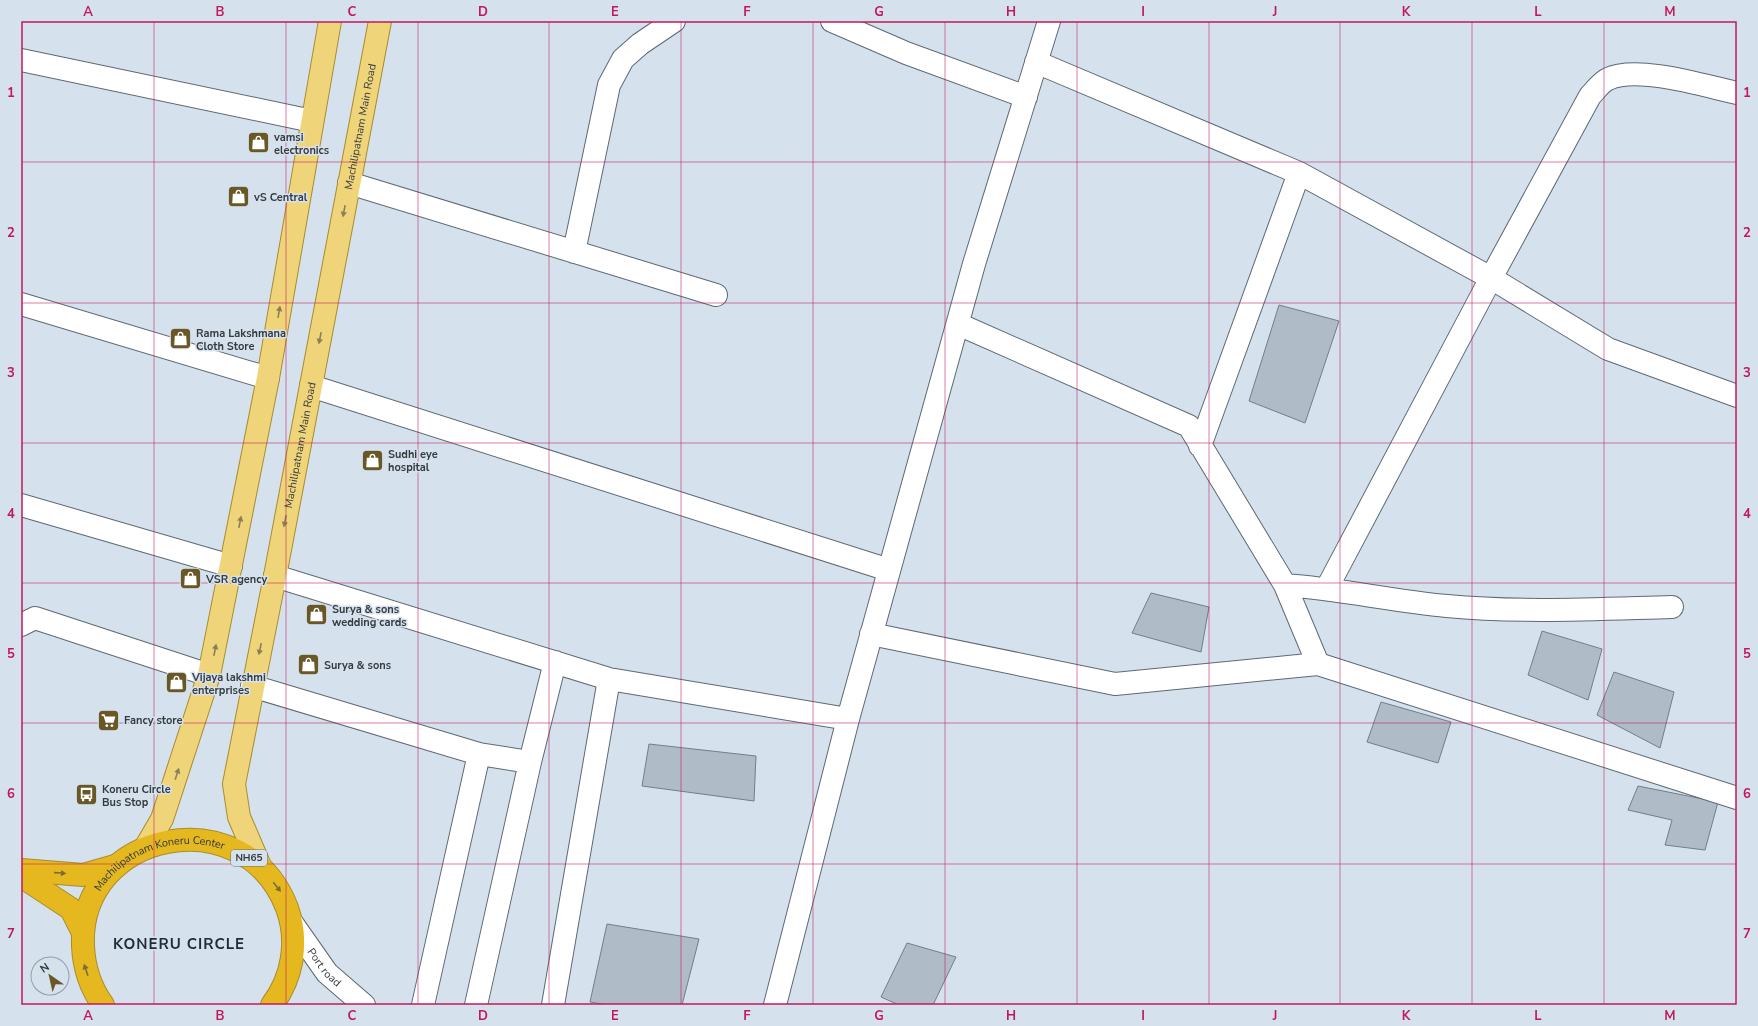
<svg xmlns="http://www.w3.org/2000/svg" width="1758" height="1026" font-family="'Nunito Sans',sans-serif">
<rect width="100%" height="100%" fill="#d5e2ed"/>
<!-- building -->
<path fill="#afbbc6" stroke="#727e88" d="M1279,305L1339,321L1305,423L1249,401Z
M1151,593L1209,607L1201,652L1132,633Z
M1542,631L1602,649L1588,700L1528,675Z
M1614,672L1674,692L1660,748L1597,715Z
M1381,702L1451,722L1438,763L1367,742Z
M649,744L756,756L754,801L642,786Z
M1638,786L1718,802L1705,850L1665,845L1672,820L1628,810Z
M607,924L699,939L682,1005H608L590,1002Z
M907,943L956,957L933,1005H899L881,997Z"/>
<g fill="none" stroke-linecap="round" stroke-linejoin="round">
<defs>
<path id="street" d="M832,21L906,53L1026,97
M21,60L312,121
M1036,62L1299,173L1491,278L1590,96C1595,91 1601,82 1608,79C1637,65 1705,86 1737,93
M349,183L716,295
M574,252L609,85L623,59L640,44L674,21
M21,304L268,378
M958,324L1189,426L1285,585L1318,664
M311,386L889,570
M1200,446L1299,173
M21,505L231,566
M275,576L609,679L848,719
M1285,585C1340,589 1393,601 1447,606C1522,613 1597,609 1672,607
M1327,588L1491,278L1608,349L1737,396
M21,625L35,618L209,675
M871,634L1115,684L1318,664L1737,798
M252,686L479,754L530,762L476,1005
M530,762L555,662
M423,1005L479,754
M553,1005L609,679
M775,1005L848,719L974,264L1049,21"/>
<g id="secondary">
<path id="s1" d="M292,923L327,973L364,1005"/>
</g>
<g id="primary">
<path d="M145,848L162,819L209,675L268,378L330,21"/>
<path id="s2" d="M260,866L239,817L234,784L275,576L380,21"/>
</g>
<g id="highway">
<path d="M21,870L83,875L118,865"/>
<path d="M21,876L71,909L83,933"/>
<path id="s3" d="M103,1005C90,987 84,968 83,946C78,830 245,797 287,908C299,941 293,977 272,1005"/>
</g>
</defs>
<!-- street casing -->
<use href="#street" stroke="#5e6973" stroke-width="24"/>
<!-- secondary casing -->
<use href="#secondary" stroke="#5e6973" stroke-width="24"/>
<!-- primary casing -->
<use href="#primary" stroke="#a88c2b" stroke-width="24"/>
<!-- highway casing -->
<use href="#highway" stroke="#a88c2b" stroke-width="24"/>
<!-- street -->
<use href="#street" stroke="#fff" stroke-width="22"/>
<!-- secondary -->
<use href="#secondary" stroke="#fff" stroke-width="22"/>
<!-- primary -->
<use href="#primary" stroke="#efd479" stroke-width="22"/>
<!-- highway -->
<use href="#highway" stroke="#e5b820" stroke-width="22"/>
</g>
<!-- one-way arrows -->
<defs><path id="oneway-solid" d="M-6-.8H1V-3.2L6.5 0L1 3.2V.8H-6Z"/></defs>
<g fill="#898059">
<use href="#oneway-solid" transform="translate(344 211) rotate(101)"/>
<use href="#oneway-solid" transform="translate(279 312) rotate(-80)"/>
<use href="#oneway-solid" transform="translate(320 338) rotate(101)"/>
<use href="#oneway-solid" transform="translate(285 521) rotate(101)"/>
<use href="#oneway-solid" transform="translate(240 522) rotate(-79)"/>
<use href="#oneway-solid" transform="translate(260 649) rotate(102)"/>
<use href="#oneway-solid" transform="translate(215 650) rotate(-79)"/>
<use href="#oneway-solid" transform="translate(177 774) rotate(-72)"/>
</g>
<g fill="#7c6d33">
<use href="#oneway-solid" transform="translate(60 873) rotate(4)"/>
<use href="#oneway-solid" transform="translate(277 887) rotate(52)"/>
<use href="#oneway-solid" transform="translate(86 970) rotate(-109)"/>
</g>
<!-- grid -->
<path fill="none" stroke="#c2185b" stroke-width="1" stroke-opacity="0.55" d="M154,21V1005M286,21V1005M418,21V1005M549,21V1005M681,21V1005M813,21V1005M945,21V1005M1077,21V1005M1209,21V1005M1340,21V1005M1472,21V1005M1604,21V1005M21,162H1737M21,303H1737M21,443H1737M21,583H1737M21,723H1737M21,864H1737"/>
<!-- icons -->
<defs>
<symbol id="shop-square" viewBox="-11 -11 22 22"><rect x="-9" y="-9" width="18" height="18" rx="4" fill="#695725" stroke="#d5e2ed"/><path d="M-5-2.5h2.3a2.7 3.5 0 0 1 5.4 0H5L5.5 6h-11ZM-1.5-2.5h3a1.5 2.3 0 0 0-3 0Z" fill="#fff"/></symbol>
<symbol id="supermarket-square" viewBox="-11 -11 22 22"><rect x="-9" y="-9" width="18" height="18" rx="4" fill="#695725" stroke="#d5e2ed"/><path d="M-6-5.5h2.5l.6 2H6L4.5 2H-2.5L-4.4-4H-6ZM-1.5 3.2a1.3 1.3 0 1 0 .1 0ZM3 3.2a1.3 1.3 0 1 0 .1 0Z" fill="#fff"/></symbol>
<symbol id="bus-square" viewBox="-11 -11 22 22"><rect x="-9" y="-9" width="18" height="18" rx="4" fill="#695725" stroke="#d5e2ed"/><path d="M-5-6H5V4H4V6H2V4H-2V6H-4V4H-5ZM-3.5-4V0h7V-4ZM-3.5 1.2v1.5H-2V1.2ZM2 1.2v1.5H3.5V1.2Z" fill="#fff"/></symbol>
</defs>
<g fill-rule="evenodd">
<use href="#shop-square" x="246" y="130" width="25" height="25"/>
<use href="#shop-square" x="226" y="184" width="25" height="25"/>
<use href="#shop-square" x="168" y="326" width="25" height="25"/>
<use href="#shop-square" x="360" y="448" width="25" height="25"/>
<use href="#shop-square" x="178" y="566" width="25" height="25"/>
<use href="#shop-square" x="304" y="602" width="25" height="25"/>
<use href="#shop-square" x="296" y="652" width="25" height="25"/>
<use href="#shop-square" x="164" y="670" width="25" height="25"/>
<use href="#supermarket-square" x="96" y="708" width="25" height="25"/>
<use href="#bus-square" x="74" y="782" width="25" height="25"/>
</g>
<g text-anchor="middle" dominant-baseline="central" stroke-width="3" stroke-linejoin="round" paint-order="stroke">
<!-- shield labels -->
<rect fill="#d5e2ed" stroke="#666d73" stroke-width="1" x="231" y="850" width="36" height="16" rx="3"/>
<g font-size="10" font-weight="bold" fill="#363b3f">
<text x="249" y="858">NH65</text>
</g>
<!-- street labels -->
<g font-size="11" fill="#363b3f" stroke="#d5e2ed">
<text stroke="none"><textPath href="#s2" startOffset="756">Machilipatnam Main Road</textPath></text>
<text stroke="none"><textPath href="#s2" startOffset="432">Machilipatnam Main Road</textPath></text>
<text stroke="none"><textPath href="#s3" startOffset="195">Machilipatnam Koneru Center</textPath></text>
<text stroke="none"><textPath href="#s1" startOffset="55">Port road</textPath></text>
</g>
<!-- poi labels -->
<g font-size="11" font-weight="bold" fill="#363b3f" stroke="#d5e2ed" text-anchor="start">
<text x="274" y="137">vamsi<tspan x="274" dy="13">electronics</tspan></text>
<text x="254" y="197">vS Central</text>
<text x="196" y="333">Rama Lakshmana<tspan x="196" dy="13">Cloth Store</tspan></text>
<text x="388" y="454">Sudhi eye<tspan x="388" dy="13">hospital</tspan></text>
<text x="206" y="579">VSR agency</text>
<text x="332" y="609">Surya &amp; sons<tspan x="332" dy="13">wedding cards</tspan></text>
<text x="324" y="665">Surya &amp; sons</text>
<text x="192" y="677">Vijaya lakshmi<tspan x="192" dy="13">enterprises</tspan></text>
<text x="124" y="720">Fancy store</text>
<text x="102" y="789">Koneru Circle<tspan x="102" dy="13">Bus Stop</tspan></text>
</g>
<!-- district labels -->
<g font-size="15" font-weight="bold" letter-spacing="1" fill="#222c35" stroke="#d5e2ed">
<text x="179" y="944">KONERU CIRCLE</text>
</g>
</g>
<!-- border -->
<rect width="1758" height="1026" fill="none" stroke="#d5e2ed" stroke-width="44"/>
<!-- north arrow -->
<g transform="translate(50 976) rotate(326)"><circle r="19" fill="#d5e2ed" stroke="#959fa7"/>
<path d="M0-3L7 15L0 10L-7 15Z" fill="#695725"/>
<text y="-6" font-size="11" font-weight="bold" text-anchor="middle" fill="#363b3f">N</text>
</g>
<rect x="22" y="22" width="1714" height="982" fill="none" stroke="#c2185b" stroke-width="1.5"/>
<g font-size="13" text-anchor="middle" font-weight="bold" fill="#c2185b">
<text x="88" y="16">A</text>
<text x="220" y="16">B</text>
<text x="352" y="16">C</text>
<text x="483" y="16">D</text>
<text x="615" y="16">E</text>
<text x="747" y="16">F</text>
<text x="879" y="16">G</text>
<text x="1011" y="16">H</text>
<text x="1143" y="16">I</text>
<text x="1275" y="16">J</text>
<text x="1406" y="16">K</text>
<text x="1538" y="16">L</text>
<text x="1670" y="16">M</text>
<text x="11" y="97">1</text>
<text x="1747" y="97">1</text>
<text x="11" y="237">2</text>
<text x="1747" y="237">2</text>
<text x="11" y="377">3</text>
<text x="1747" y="377">3</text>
<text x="11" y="518">4</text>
<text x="1747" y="518">4</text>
<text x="11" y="658">5</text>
<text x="1747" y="658">5</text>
<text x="11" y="798">6</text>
<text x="1747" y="798">6</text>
<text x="11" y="938">7</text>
<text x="1747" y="938">7</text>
<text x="88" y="1020">A</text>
<text x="220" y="1020">B</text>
<text x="352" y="1020">C</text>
<text x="483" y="1020">D</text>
<text x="615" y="1020">E</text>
<text x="747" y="1020">F</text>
<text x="879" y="1020">G</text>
<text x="1011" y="1020">H</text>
<text x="1143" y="1020">I</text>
<text x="1275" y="1020">J</text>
<text x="1406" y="1020">K</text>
<text x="1538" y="1020">L</text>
<text x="1670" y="1020">M</text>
</g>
</svg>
